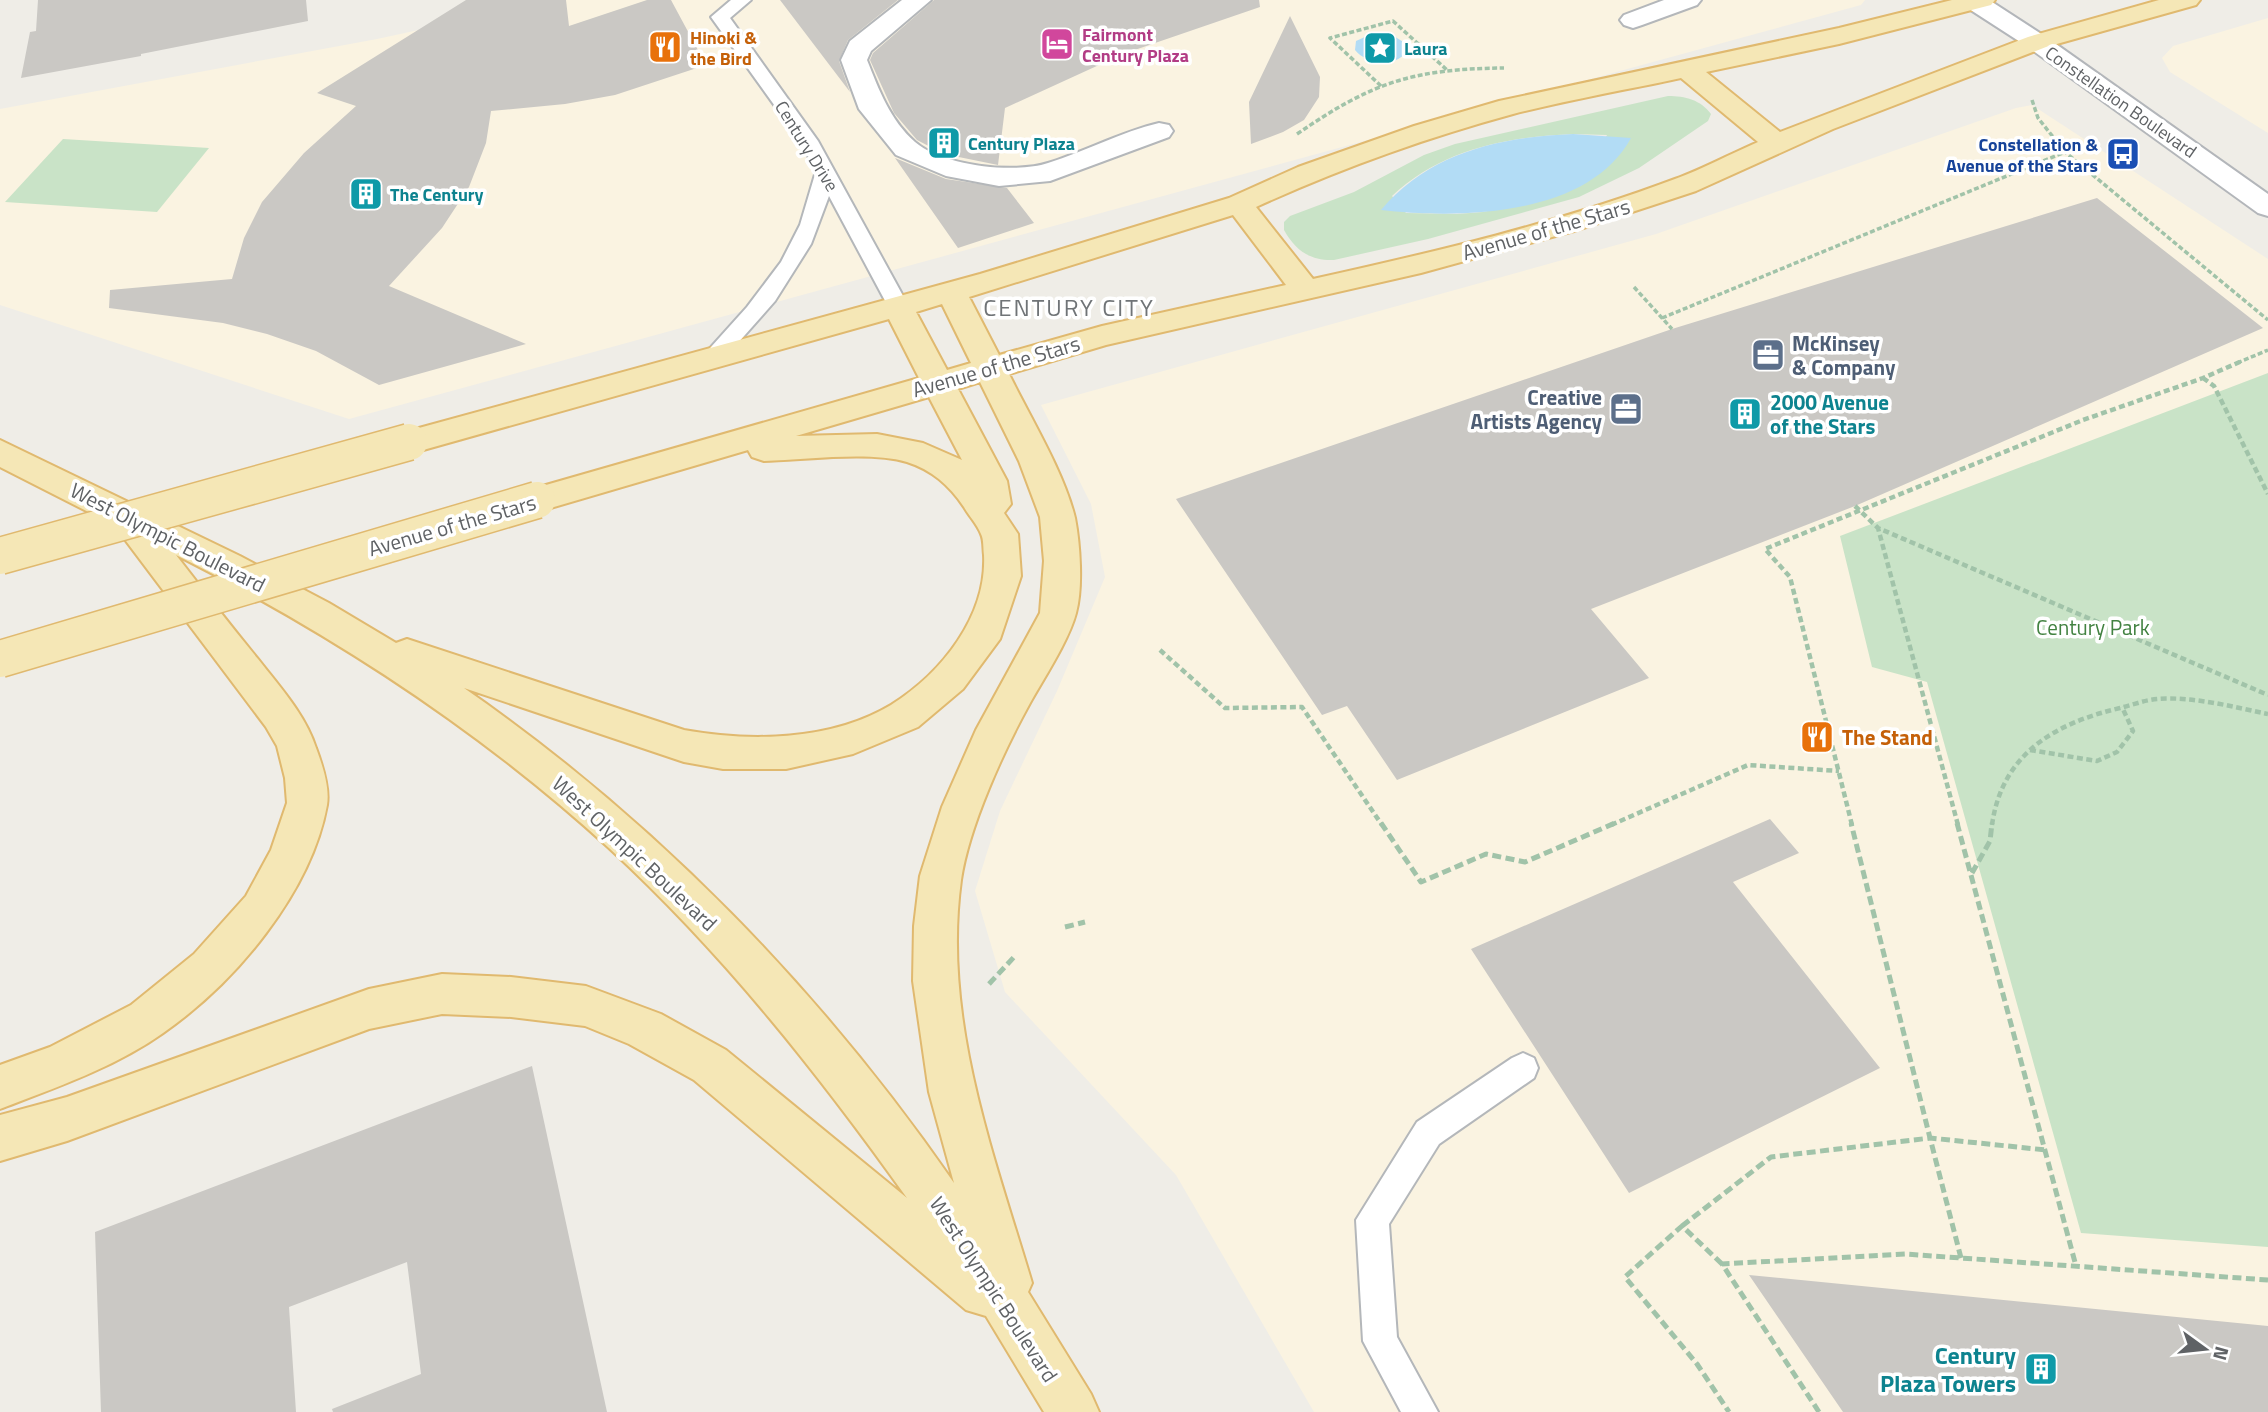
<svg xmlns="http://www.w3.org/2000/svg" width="2268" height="1412" font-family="'Titillium Web',sans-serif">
<rect width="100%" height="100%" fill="#efede7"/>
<!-- commercial -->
<path fill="#faf3e1" d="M557,0H1865L1861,5L349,419L0,305V109L377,39Z
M2268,18V133L2170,72L2162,58L2173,46Z
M2032,105L2268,259V1412H1314L1176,1175L1005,992L975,891L1000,811L1057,691L1105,577L1091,504L1041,405L1656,234L2016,108Z"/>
<!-- green -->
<path fill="#c9e3c7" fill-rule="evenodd" d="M1668,96C1685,96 1701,100 1711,114L1708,121L1639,168L1579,197L1428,239L1334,260C1310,261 1295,250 1284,230V222L1290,216L1354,192L1424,155L1455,144ZM1573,134L1607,135L1582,185L1556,196L1483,212L1457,214L1406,213L1392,196C1442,149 1507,137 1573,134Z
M63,139L209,148L157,212L5,202Z
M2268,373V1247L2081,1233L1927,682L1872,667L1840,536Z"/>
<!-- water -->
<path fill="#b2dcf5" d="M1374,33L1392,35L1405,43L1406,52C1395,68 1366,64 1355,50L1356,41Z
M1573,134L1631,138C1588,217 1459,219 1381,210C1430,152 1500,137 1573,134Z"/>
<!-- building -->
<path fill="#cac8c4" d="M38,0H306L308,21L141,54V56L21,78L30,32L36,31Z
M466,0H566L569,26L647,0H671L706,65L615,95L565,104L491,111L486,143L469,187L442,228L389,286L526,344L379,385L316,351L267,334L223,323L109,308L110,290L232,279L244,238L262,202L304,153L356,106L317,93Z
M780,0H898L848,40L839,61L850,92Z
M934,0H1259L1260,7L1123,54L1005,108L998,165L944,154L917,140L894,113L870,60L873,53Z
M1290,16L1320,77L1319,97L1304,120L1283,132L1251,144L1249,102Z
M895,158L946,179L1007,188L1034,223L958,248Z
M2097,198L2263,328L1855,506L1591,609L1649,678L1397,780L1347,706L1322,715L1176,499L1672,329Z
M1770,819L1799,853L1733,882L1880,1068L1629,1193L1471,949Z
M532,1066L607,1412H333L332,1409L421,1374L407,1262L289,1307L296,1412H101L95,1232Z
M1749,1275L2268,1326V1412H1843Z"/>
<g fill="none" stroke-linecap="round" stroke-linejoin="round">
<defs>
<path id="lane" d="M731,0H751L730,18L818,141L908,305L904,310H890L829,196L811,244L775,301L721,362L713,364L705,362L702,357L747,307L781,262L800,225L816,171L800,141L711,17Z
M1523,1053L1534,1058L1538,1068L1534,1078L1439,1144L1389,1224L1397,1337L1438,1412H1401L1363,1341L1356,1220L1417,1122L1512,1058Z"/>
<path id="street" d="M902,0H931L871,51L867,60C879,90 890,120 915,142C943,166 1014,174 1048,163C1086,151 1121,132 1159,123L1169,125L1173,131L1169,137L1050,181L999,186L946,176L896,155L859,109L841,60L850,41Z
M1664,0H1701L1697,5L1642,25L1633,28L1624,25L1620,20L1624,15Z"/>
<path id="secondary" d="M1959,0H1989L2046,37L2268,194V216L2258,213L2028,47L1963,5Z"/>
<path id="primary" d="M1952,0H1995L1991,5L1839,44L1706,72L1780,132L2028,37L2159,0H2200L2196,5L2046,47L1833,129L1696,191L1574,231L1421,273L1106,345L1009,374C1030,417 1064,472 1075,518C1080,544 1083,588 1076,613C1069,640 1044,678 1030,703C1004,750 969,826 961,880C942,1019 993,1152 1032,1283L1028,1292L1091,1394L1099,1412H1044L986,1316L966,1310L694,1080L629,1044L585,1026L511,1017L442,1014L369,1029L67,1141L0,1161V1115L67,1097L369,989L442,974L511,977L586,986L661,1014L726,1050L907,1198C818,1073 722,952 609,848C479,729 332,634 176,555C203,590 230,625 258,659C279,686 305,714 316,748C322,764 330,787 327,805C311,893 235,983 163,1033C115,1067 55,1088 0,1109V1065L50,1047L131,1005L194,954L246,896L271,850L287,803L285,778L277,746L266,727L114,525L0,467V440L240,556L329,603L396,643L407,639L684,730C750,742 831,741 891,705C942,673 987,616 984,555C983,548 984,540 981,534C977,524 969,516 964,507C949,485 932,470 907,462C869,451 805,460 764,461L752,457L748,450L537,512L525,509L520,500L525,491L919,378L889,319L409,454L397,450L392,442L397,434L980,274L1229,198L1298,167L1414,126L1499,101L1839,28ZM1681,78L1758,142C1730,154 1703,169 1675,179C1558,223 1435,252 1313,279L1256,207C1339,169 1425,138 1513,114C1568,100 1625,90 1681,78ZM1233,215L1286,285L1102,326L999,355L969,297ZM942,304L971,363L947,370L916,312ZM980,382L1019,461L1040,517L1044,561L1040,613L976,730L942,807L920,876L914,926L913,981L929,1092L954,1183C821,991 656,821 464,688L684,762L723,769H786L853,754L918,727L963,689L1000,639L1021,576L1018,534L1004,513L1011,504L1007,481L958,389ZM929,397L962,460L923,443L877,434L796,436Z"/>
</defs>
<!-- lane casing -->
<use href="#lane" stroke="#b4b7ba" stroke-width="4"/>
<!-- street casing -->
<use href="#street" stroke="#b4b7ba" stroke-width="4"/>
<!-- secondary casing -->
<use href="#secondary" stroke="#b3b6ba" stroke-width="4"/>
<!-- primary casing -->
<use href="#primary" stroke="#e0b96f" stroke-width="4"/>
<!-- path-far2 -->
<path stroke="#a1c3a9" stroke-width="3.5" stroke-dasharray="5 2.5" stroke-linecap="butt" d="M1381,86L1330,38L1393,21L1447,70
M2032,100L2038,118L2065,152L2268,320
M1297,134C1373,82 1412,69 1504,68
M1634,287L1672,329
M1662,318L2065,152
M2237,363L2268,350"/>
<!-- path-far1 -->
<path stroke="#a1c3a9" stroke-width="4.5" stroke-dasharray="6 3.5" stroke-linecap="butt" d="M2203,378L2214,386L2268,494
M1855,506L1878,528
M1160,650L1225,708L1302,707L1382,825
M2030,750L2097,761L2117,752L2133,731L2122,707
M1611,825L1748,765L1839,771
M1852,825L1790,577L1765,549L2083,420L2203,378L2242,361
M1958,825L1878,528L2268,695
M1992,825C2002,753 2056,723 2120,708C2132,705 2145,700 2157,699C2192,696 2234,707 2268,714"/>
<!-- path -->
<path stroke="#a1c3a9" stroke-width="5" stroke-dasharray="9 4.5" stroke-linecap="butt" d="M1381,823L1421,882L1486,854L1525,862L1615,823
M1957,823L2076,1266
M1972,873L1990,841L1992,823
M1065,927L1085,922
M989,984L1014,957
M1682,1226L1771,1157L1930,1138L1851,823
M1961,1258L1930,1138L2046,1150
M1722,1264L1682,1226L1625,1277L1697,1364L1729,1412
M1819,1412L1722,1264L1905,1254L2268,1280"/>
<!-- lane -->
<use href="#lane" fill="#fff" fill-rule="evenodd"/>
<!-- street -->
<use href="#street" fill="#fff" fill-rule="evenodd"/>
<!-- secondary -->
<use href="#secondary" fill="#fff" fill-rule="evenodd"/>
<!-- primary -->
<use href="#primary" fill="#f5e7b6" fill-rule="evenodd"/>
<defs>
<path id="primary-bridge" d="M0,556L409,442
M0,659L537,500"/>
</defs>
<!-- primary-bridge casing -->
<use href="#primary-bridge" stroke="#e0b96f" stroke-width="39" stroke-linecap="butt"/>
<!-- primary-bridge -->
<use href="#primary-bridge" stroke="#f5e7b6" stroke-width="36"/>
</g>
<!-- icons -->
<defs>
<symbol id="hotel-square" viewBox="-11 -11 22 22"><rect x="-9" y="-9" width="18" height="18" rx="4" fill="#d1479c" stroke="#fff"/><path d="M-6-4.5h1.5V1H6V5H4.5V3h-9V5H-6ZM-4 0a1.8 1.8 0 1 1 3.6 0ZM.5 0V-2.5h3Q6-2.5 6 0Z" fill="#fff"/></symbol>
<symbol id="restaurant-square" viewBox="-11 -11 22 22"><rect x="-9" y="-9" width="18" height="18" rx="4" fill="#e8710a" stroke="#fff"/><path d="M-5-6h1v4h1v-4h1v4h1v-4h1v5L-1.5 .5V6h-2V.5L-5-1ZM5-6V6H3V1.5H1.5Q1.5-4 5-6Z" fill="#fff"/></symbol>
<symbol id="sight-square" viewBox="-11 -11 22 22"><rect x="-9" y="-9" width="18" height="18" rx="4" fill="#0f9aa8" stroke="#fff"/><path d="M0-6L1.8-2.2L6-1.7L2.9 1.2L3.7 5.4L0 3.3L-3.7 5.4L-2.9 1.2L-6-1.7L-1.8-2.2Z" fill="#fff"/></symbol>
<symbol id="building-square" viewBox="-11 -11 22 22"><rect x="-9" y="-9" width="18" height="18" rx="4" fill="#0f9aa8" stroke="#fff"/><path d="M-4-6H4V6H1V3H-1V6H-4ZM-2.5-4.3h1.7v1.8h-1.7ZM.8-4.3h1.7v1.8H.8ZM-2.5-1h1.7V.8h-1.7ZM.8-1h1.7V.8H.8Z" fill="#fff"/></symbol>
<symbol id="bus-square" viewBox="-11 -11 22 22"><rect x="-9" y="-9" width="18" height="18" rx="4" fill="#1a4fb4" stroke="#fff"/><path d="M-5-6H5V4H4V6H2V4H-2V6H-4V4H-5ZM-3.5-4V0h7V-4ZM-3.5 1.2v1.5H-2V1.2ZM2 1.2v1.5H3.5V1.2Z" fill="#fff"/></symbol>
<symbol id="office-square" viewBox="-11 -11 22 22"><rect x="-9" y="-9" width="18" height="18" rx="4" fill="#5c6f8a" stroke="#fff"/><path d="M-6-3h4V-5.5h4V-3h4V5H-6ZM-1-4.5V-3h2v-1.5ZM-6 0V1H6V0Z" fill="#fff"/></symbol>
</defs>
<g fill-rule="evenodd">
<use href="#hotel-square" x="1038" y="25" width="38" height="38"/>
<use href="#restaurant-square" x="646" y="28" width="38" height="38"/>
<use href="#sight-square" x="1361" y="29" width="38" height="38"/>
<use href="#building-square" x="925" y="124" width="38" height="38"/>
<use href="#bus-square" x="2104" y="135" width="38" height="38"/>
<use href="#building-square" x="347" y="175" width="38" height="38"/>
<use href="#office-square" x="1749" y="336" width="38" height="38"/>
<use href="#office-square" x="1607" y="390" width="38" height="38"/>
<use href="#building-square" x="1726" y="395" width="38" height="38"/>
<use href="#restaurant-square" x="1798" y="718" width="38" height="38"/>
<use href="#building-square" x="2022" y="1350" width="38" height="38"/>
</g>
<g text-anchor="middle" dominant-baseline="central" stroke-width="7" stroke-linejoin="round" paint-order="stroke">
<!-- far-hotel labels -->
<g font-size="18" font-weight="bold" fill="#b23c85" stroke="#fff" text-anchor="start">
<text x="1082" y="34">Fairmont<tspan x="1082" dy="21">Century Plaza</tspan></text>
</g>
<!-- far-food labels -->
<g font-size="18" font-weight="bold" fill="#c56008" stroke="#fff" text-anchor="start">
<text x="690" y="37">Hinoki &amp;<tspan x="690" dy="21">the Bird</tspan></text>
</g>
<!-- far-culture labels -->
<g font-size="18" font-weight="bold" fill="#0d838f" stroke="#fff" text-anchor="start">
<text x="1404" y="48">Laura</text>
<text x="968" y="143">Century Plaza</text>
<text x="390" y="194">The Century</text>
</g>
<!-- far-street labels -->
<g font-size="18" fill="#5f6265" stroke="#fff">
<text transform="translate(2121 102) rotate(35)">Constellation Boulevard</text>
<text transform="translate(807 146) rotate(58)">Century Drive</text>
</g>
<!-- far-transit labels -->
<g font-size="18" font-weight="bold" fill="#164399" stroke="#fff" text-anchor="end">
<text x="2098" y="144">Constellation &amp;<tspan x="2098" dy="21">Avenue of the Stars</tspan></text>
</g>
<!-- street labels -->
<g font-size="21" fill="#5f6265" stroke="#fff">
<text transform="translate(1546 229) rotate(-16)">Avenue of the Stars</text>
<text transform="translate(996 366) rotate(-16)">Avenue of the Stars</text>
<text transform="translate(452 525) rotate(-16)">Avenue of the Stars</text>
<text transform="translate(168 537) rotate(27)">West Olympic Boulevard</text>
<text transform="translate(635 853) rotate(43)">West Olympic Boulevard</text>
<text transform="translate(994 1289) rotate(57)">West Olympic Boulevard</text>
</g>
<!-- service labels -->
<g font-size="21" font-weight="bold" fill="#4e5e75" stroke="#fff" text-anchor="start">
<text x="1792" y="343">McKinsey<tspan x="1792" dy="24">&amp; Company</tspan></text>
<text x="1602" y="397" text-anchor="end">Creative<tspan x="1602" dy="24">Artists Agency</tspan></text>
</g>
<!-- culture labels -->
<g font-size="21" font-weight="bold" fill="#0d838f" stroke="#fff" text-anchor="start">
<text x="1770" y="402">2000 Avenue<tspan x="1770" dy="24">of the Stars</tspan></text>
</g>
<!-- park labels -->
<g font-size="21" fill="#428241" stroke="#fff">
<text x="2093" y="627">Century Park</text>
</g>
<!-- food labels -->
<g font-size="21" font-weight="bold" fill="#c56008" stroke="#fff" text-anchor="start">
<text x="1842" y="737">The Stand</text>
</g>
<!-- quarter labels -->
<g font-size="24" letter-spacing="2" fill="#707477" stroke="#fff">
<text x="1069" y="307">CENTURY CITY</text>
</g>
<!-- near-culture labels -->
<g font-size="24" font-weight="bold" fill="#0d838f" stroke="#fff" text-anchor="end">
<text x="2016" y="1355">Century<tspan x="2016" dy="28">Plaza Towers</tspan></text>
</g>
</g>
<!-- north arrow -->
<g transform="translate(2205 1349) rotate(105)" stroke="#ffffff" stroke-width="5" paint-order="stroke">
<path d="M0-5L12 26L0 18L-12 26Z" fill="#5f6265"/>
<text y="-10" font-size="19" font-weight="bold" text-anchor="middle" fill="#5f6265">N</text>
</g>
</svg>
